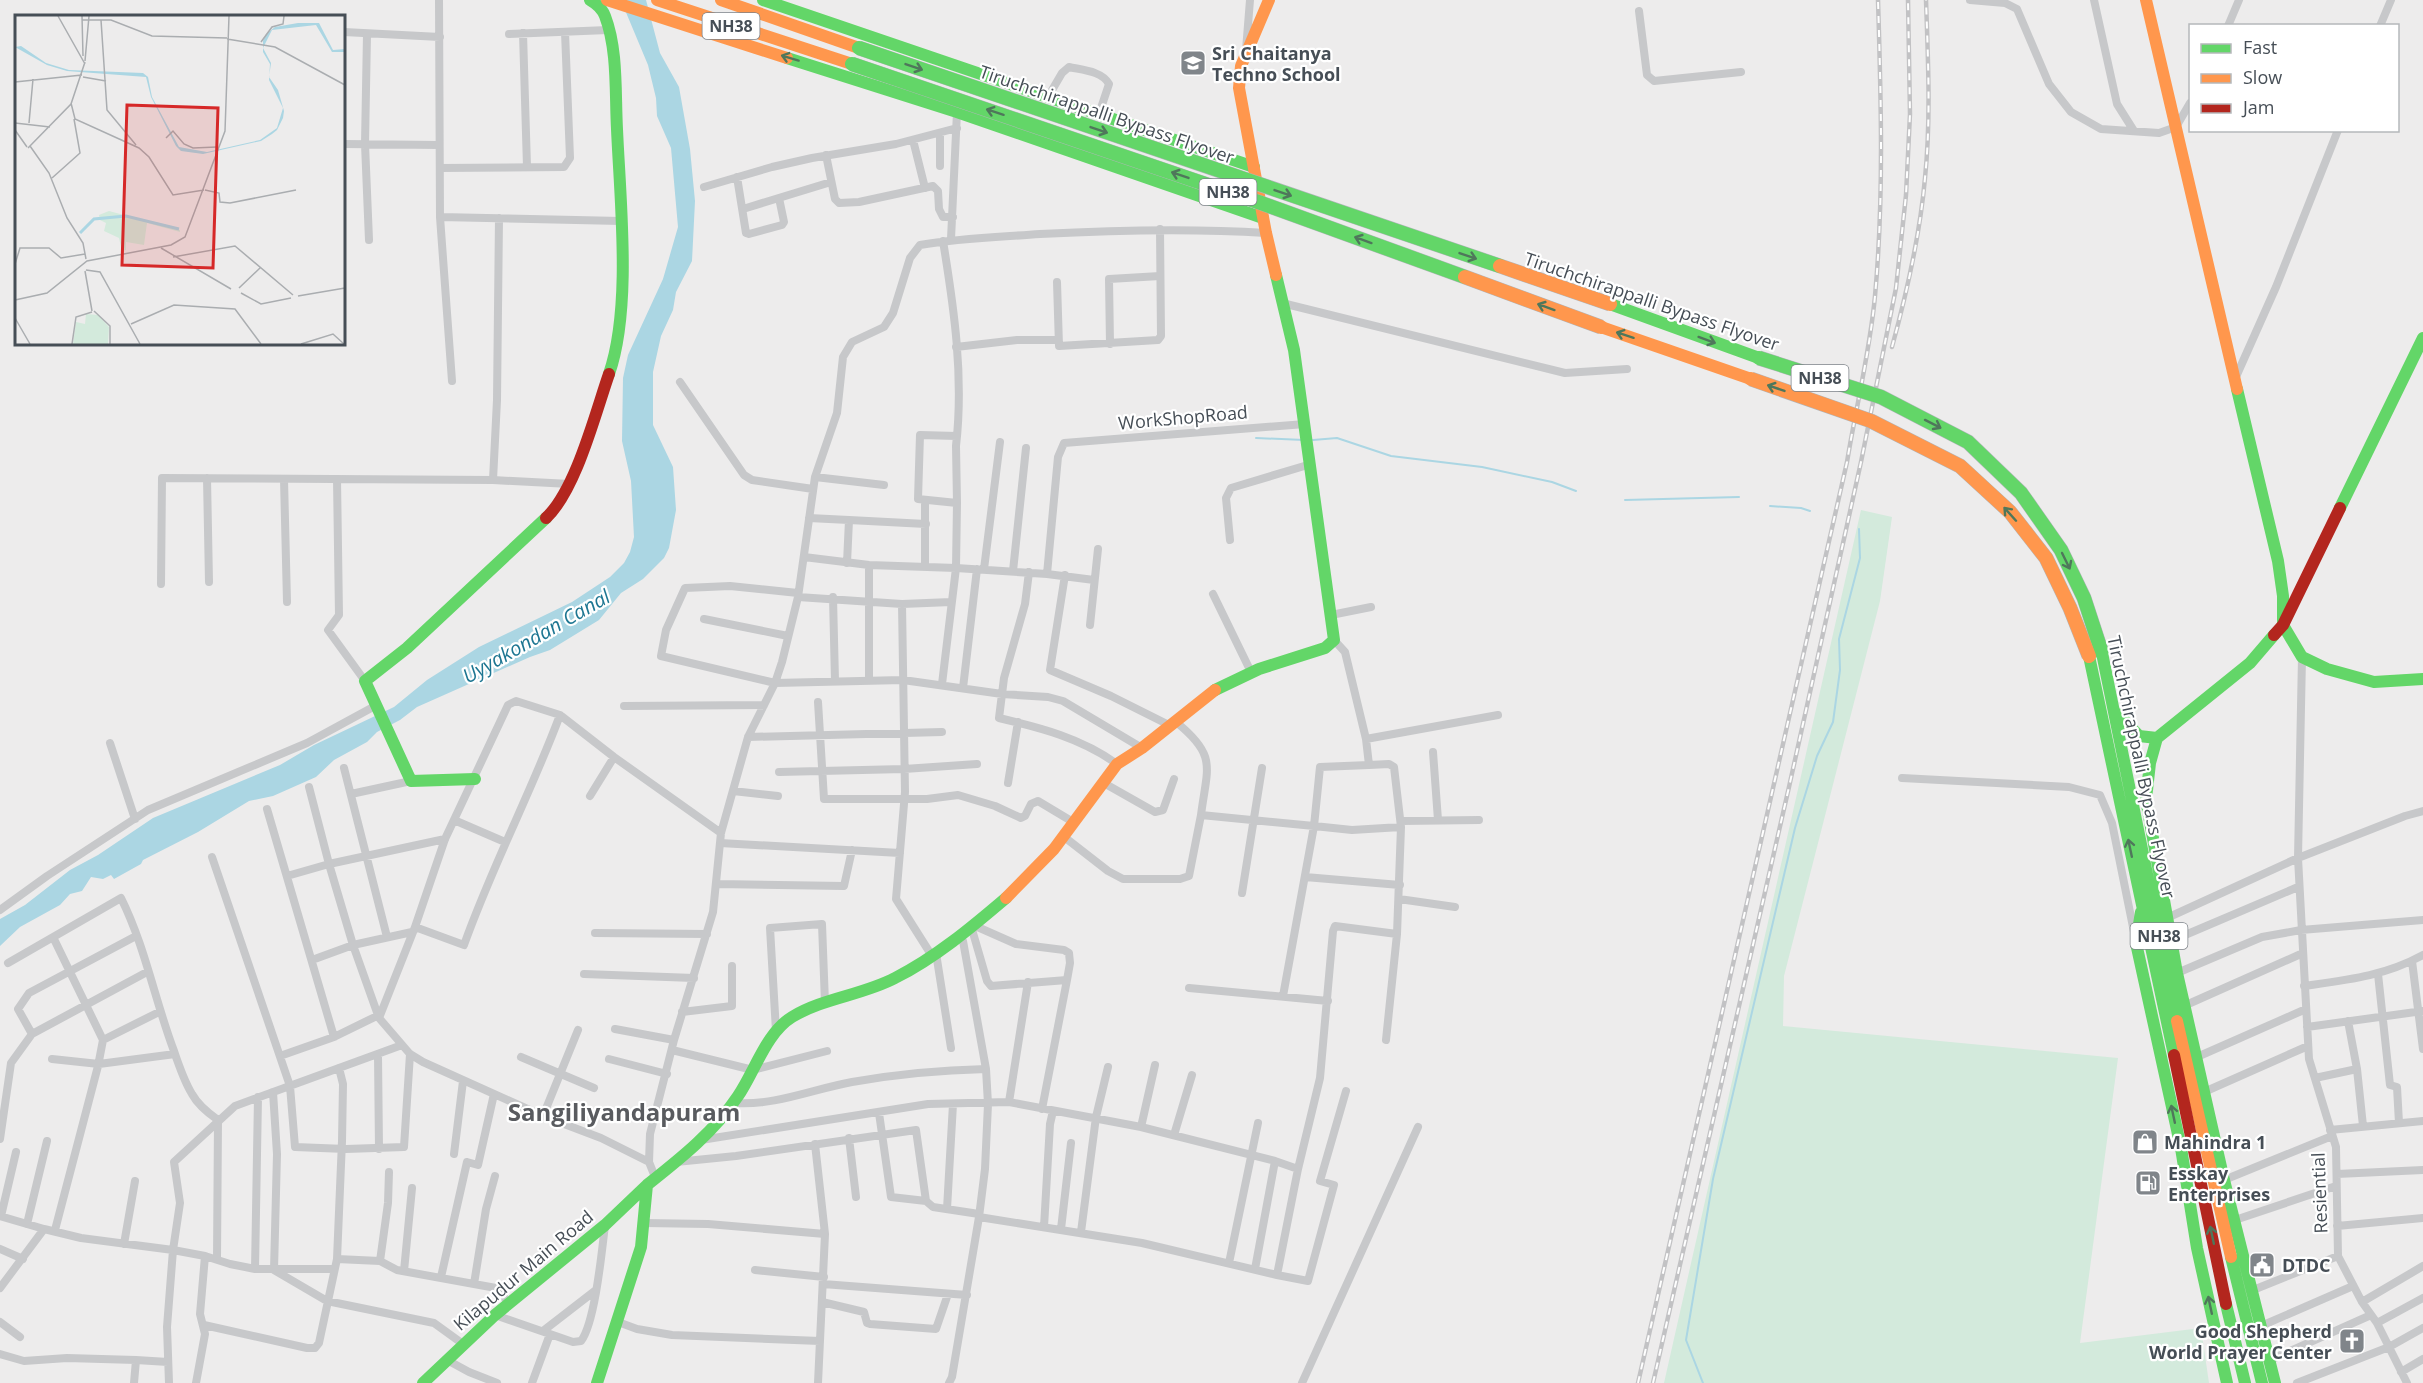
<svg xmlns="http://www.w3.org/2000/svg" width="2423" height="1383" font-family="'Open Sans',sans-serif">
<rect width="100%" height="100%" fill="#edecec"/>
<!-- green -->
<path fill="#d3eadc" d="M1861,510L1892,517L1880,601L1784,976L1783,1026L2118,1058L2080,1343L2201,1328L2209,1383H1664Z"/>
<!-- water -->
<path fill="#abd6e3" d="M625,0H646L660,53L679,87L690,149L695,201L692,261L676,292L673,310L661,336L653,372V425L673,467L676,510L669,548L664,558L643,579L621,593L599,620L550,650L530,657L417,707L400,720L377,732L367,742L334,760L316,777L273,796L249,801L198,832L143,860L141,864L114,879L111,875L103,879L91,877L82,891L70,894L60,905L20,927L0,946V919L25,905L70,870L98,855L153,818L280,765L314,745L394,707L427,680L479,647L572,602L610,577L624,563L630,552L634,537L631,481L622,441L623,378L628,355L663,279L678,227L671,148L657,116L656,98L648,65L625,10Z"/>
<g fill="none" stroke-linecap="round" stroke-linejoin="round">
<!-- stream -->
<path stroke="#abd6e3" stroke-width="2" d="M1256,438L1304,440
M1313,440L1337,438L1391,456L1482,467L1552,482L1576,491
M1625,500L1739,497
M1770,506L1801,508L1810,511
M1703,1383L1686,1340L1713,1179L1795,828L1817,756L1833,722L1840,670L1839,639L1860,558L1859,529"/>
<!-- street -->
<path stroke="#c7c8ca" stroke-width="8" d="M439,0L440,217L621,221
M1970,0L2005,3L2017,9L2049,84L2071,112L2101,129L2159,133L2176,127L2190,103
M2094,0L2117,104L2134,131
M1639,11L1647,75L1654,81L1741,72
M2228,26L2239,0
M2380,26L2391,0
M344,32L440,37
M523,33L527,167
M367,34L365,144L369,240
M509,34L608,30
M1246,50L1250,0
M1048,97L1062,73L1069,67C1082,70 1102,71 1109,84L1099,114
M913,140L925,188
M344,144L439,145
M826,155L835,199L839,203L859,202L933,186L938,191L939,209L943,217H953
M940,166V133
M440,168L564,167L570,158L565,32
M737,177L746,233L749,234L782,225L784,222L779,198
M704,187L772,167L812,158L896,144L957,128
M743,209L831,182
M440,217L452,381
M951,239L957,112
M943,241C954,308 964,377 956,446L957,503L918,499L920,435L957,436
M1057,282L1059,346L1158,340L1161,336L1160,229
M1282,303L1565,373L1627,369
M1110,344L1109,279L1160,276
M956,347L1017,340H1057
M2235,379L2276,287L2338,130
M680,382L744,475L752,480L813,489
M815,477L884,485
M207,478L209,582
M284,479L287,602
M337,479L339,615L328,630L365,681
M493,480L497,400L499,218
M925,500V567
M809,518L849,520L847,563
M849,520L926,524
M1230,540L1226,498L1231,488L1311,464
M804,557L869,565L956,568L1047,574
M984,569L1000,442
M1013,571L1026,448
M1029,572L1025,604L1004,678L999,718C1041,728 1081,738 1117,764
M1065,575L1050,670L1111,696L1171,726
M1094,580L1047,574L1058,457L1064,443L1305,424
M161,584L162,478L493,480L570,484
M798,593L730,586L685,588L666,630L661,656L775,683L903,680L1002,694L1048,697L1063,701L1142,748
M1213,594L1251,672
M798,597L902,604L905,792L896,899L932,956
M833,597L835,681
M902,604L951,602
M1331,615L1371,607
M704,619L788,636
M1090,625L1098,549
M2302,657L2298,858L2309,1059L2336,1147L2338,1256L2362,1302L2377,1323L2407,1383
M869,681V565
M942,684L956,568L957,503
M963,688L977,569
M818,702L824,799H927L958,795L995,806L1021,818L1025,816L1031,804L1038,801L1073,822
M624,706L764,705
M1176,722C1218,756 1207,767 1201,815L1314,826L1320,767L1369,765L1366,739L1345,652L1334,640
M748,737L942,732
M1366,739L1498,715
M110,743L135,819
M1433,752L1438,820
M344,768L387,937
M779,772L904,769L977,764
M1902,778L2069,787L2100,795L2112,823L2135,937
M1102,782L1155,812L1163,810L1174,779
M1008,783L1018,722
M733,791L778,796
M351,794L411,781
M590,796L614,757
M267,809L334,1037L280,1056
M454,820L505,842
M1401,821L1479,820
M1063,836L1108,871L1123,879H1180L1189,876L1201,815
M720,843L900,853
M212,857L290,1086L295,1147L346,1149L404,1147L410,1054
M287,876L329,864L309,787
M1305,877L1400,885
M717,884L844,886L852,850
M1242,893L1262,768
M1399,899L1455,907
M0,910L47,876L148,810L307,743L375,706
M2167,918L2298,858L2405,816L2423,811
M973,925L1016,944L1064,950L1069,953L1070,963L1067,980
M971,926L987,981L991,986L1067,980L1042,1109
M415,927L464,945C492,866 531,793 560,715
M595,933L707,934
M960,935L963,941L986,1069L988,1104L985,1169L979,1217
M53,937L103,1040L98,1066L55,1230
M2171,941L2298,887
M936,953L951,1048
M312,960L353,945L412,932
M2412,961L2423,1049
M8,963L121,898C145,946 155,1001 174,1051C179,1066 184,1081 192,1094C198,1105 208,1113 218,1120L217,1259
M2177,973L2262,937L2301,930L2423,920
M584,974L694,978
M2378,974L2390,1085L2397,1087L2399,1123
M2304,986C2347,980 2385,976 2423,955
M1189,988L1328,1001
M1283,996L1314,826L1352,830L1401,827L1394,767L1389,764L1369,765
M2186,1005L2303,953
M682,1012L732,1006V966
M379,1018L353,945L329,864L445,839
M2348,1021L2357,1069L2363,1126
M2307,1027L2423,1011
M615,1029L674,1040
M776,1031L770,928L822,924L825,1003
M32,1034L147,972
M334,1037L377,1016
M103,1040L159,1012
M1386,1040L1397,934
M672,1050L753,1070L827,1051
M378,1055L379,1149
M521,1057L594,1088
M2197,1057L2306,1009
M52,1059L99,1064L175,1054
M609,1059L667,1074
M2315,1078L2357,1069
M273,1092L277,1154L274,1270L327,1301L434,1323L463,1344
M2204,1092L2308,1046
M1009,1102L1028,982
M734,1103C775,1106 813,1089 852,1082C897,1074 941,1070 986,1069
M879,1113L891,1197L926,1201L933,1207L979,1214
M543,1116L578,1030
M1141,1127L1155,1065
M2330,1130L2423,1121
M1174,1135L1192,1075
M849,1138L856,1197
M0,1139L11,1063L32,1034L18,1009L29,993L136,936
M701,1140L928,1104L1009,1102L1141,1127L1275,1161L1298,1169
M815,1144L825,1234L818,1383
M454,1154L463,1081
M649,1162L650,1134L674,1040L713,912L721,833L748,737L775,683L782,662L798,597L815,477L837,413L843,357L852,342L884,327L893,313L910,258L920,245C960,238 1000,237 1040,234C1115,230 1190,228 1266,233
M676,1162L736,1156L916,1130L926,1201
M2337,1174L2423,1170
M655,1177L649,1162L601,1138L543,1116L423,1062L410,1054L379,1018L415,927L445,839L508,705L516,701L560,715L614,757L721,833
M2224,1180L2332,1136
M947,1209L953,1104
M0,1216L44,1229
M1,1216L16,1152
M2235,1220L2336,1186
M645,1223L708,1224L825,1234
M27,1224L47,1141
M2337,1226L2423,1218
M1044,1227L1050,1124L1053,1111
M1061,1229L1071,1143
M1081,1232L1096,1117L1108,1067
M124,1244L135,1181
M0,1249L23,1259
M337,1259L380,1261L397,1270L496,1288L509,1303
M380,1261L388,1203L389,1172
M1229,1263L1258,1123
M255,1269L258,1097
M1255,1269L1275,1161
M755,1270L824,1277
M404,1271L412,1188
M1277,1275L1308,1281L1334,1185L1320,1181L1346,1091
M441,1277L467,1162L478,1165L494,1094
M474,1284L486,1209L495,1176
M823,1284L967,1295
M0,1288L44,1229L81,1238L173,1250L180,1203L174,1162L235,1106L402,1045
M2253,1290L2338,1256
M822,1302L864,1312L867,1323L870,1324L936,1329L948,1294
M2362,1302L2423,1266
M495,1315L573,1342L581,1341C595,1323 602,1250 605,1225
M0,1322L20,1337
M618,1322L637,1329L672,1335L820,1341
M2377,1323L2423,1298
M204,1325L307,1348H315L319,1343L337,1259L342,1141L343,1084L339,1068
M2261,1326L2353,1286
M543,1331L596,1290
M0,1354L24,1361L67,1358L136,1360
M447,1360L469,1372L497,1383
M2270,1360L2371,1315
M2401,1372L2423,1359
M134,1383L136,1360L168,1362
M169,1383L167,1327L173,1250L205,1256L230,1264L255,1269H334
M196,1383L205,1334L200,1314L205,1256
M532,1383L550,1334
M949,1383L952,1377L979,1217L1142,1243L1277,1275L1298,1169L1320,1078L1333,931L1335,926L1397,934L1401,827
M1302,1383L1418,1127
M2297,1383L2389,1347L2423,1328"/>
<!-- fast -->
<path stroke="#63d668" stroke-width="12" d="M590,0C597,4 602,8 605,16C618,50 615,93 617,129C620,200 632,308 609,374
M763,0L1254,167
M787,58L957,112L1263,218
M1610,304L1759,358
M2237,389L2278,561L2283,596V625L2302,657L2327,669L2374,682L2423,679
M2340,508L2423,338
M2274,635L2250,663L2157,738L2150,763L2146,799L2177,973L2224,1180L2275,1383
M2102,653L2177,1021
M2089,656L2174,1055
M1215,690L1259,669L1325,648L1334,640L1294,350L1276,275
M2118,714L2139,736L2157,738
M475,779L411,781L365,681L407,648L546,518
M2141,912L2136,943L2181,1148L2197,1248L2227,1383
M2231,1257L2262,1383
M2226,1304L2245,1383
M423,1383L495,1315L605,1225L647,1185
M597,1383L641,1247L647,1185C681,1158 714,1132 738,1096C755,1071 766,1033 792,1017C823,998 863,995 895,978C935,958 972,927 1006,898"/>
<!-- slow -->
<path stroke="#ff974d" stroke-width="12" d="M607,0L787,58
M657,0L852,64
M721,0L859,48
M1269,0L1241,66L1239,88L1266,233L1276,275
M2146,0L2237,389
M1601,327L1751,379
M1006,898L1054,849L1117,764L1142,748L1215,690
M2177,1021L2231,1257"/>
<!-- jam -->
<path stroke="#b3261e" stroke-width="12" d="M546,518C576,490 595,414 609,374
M2274,635L2283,625L2340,508
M2174,1055L2226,1304"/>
<defs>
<path id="rail" d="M1892,347C1907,292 1920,235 1925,178C1931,119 1928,59 1926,0
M1638,1383L1847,462C1856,407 1870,351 1875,296C1884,198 1881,98 1878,0
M1653,1383L1789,787L1861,462L1896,288L1906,195L1910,114L1908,0"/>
</defs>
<!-- rail casing -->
<use href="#rail" stroke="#c2c2c4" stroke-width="4.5"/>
<!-- rail -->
<use href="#rail" stroke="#fff" stroke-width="2" stroke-dasharray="7" stroke-linecap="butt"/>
<defs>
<path id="fast-bridge" d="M859,48L1500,266
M852,64L1261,203L1465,277
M1759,358L1881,397L1968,442L2021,493L2061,550L2084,598L2102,653"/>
<path id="slow-bridge" d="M1500,266L1610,304
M1465,277L1601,327
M1751,379L1871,421L1960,466L2010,512L2046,558L2070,608L2089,656"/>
</defs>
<!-- fast-bridge casing -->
<use href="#fast-bridge" stroke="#b2b6ba" stroke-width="15" stroke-linecap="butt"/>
<!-- slow-bridge casing -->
<use href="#slow-bridge" stroke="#b2b6ba" stroke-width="15" stroke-linecap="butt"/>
<!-- fast-bridge -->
<use href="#fast-bridge" stroke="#63d668" stroke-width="14"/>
<!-- slow-bridge -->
<use href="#slow-bridge" stroke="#ff974d" stroke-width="14"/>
</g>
<!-- one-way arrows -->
<defs><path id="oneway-shaft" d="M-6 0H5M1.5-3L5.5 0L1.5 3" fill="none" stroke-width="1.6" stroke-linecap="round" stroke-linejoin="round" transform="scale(1.5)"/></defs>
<g stroke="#4f775b">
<use href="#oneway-shaft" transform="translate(790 58) rotate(-163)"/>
<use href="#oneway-shaft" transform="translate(914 67) rotate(19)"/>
<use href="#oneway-shaft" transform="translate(995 112) rotate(-162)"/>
<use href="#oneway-shaft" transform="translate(1099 130) rotate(19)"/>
<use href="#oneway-shaft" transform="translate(1180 175) rotate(-161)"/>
<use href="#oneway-shaft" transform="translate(1283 193) rotate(19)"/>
<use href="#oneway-shaft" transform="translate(1363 240) rotate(-160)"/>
<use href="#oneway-shaft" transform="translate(1468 256) rotate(19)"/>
<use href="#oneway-shaft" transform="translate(1546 307) rotate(-160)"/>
<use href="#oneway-shaft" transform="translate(1625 335) rotate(-162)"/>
<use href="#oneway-shaft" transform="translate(1707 340) rotate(20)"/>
<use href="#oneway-shaft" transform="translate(1776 388) rotate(-161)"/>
<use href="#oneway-shaft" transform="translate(1933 424) rotate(27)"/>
<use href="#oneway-shaft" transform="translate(2010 514) rotate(-132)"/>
<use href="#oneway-shaft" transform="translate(2066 561) rotate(64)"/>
<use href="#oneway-shaft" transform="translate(2130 848) rotate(-102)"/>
<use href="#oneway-shaft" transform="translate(2173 1114) rotate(-102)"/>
<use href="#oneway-shaft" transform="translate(2212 1235) rotate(-102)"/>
<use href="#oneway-shaft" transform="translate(2210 1305) rotate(-102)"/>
</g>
<!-- icons -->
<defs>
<symbol id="school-square" viewBox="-11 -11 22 22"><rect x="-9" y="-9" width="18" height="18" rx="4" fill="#80858a" stroke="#fff"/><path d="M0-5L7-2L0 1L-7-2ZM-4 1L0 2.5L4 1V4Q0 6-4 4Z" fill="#fff"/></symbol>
<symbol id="shop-square" viewBox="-11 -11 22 22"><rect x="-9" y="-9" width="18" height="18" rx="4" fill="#80858a" stroke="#fff"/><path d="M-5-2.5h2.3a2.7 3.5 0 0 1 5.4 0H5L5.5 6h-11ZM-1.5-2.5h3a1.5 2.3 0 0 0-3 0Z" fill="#fff"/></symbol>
<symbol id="fuel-square" viewBox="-11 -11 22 22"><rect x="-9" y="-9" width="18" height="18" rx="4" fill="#80858a" stroke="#fff"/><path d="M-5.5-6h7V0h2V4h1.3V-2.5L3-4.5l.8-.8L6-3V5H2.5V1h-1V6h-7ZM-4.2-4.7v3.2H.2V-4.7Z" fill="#fff"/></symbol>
<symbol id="civic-square" viewBox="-11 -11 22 22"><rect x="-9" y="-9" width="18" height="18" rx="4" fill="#80858a" stroke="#fff"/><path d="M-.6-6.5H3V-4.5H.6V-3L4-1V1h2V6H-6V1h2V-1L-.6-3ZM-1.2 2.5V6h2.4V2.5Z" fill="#fff"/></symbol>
<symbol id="church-square" viewBox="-11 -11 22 22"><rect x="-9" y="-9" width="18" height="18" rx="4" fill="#80858a" stroke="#fff"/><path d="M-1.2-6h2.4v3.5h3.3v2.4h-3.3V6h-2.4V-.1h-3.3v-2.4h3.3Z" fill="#fff"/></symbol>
</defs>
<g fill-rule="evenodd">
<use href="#school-square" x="1178" y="48" width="30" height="30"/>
<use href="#shop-square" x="2130" y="1127" width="30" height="30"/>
<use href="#fuel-square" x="2133" y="1168" width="30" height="30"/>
<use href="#civic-square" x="2247" y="1250" width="30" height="30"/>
<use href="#church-square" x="2337" y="1326" width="30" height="30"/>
</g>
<g text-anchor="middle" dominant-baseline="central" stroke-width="4.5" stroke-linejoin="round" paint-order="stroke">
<!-- shield labels -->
<g fill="#fff" stroke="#7e8389" stroke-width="1.5">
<rect x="702.5" y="13" width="57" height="26" rx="4.5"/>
<rect x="1199.5" y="179" width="57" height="26" rx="4.5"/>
<rect x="1791.5" y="365" width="57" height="26" rx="4.5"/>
<rect x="2130.5" y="923" width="57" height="26" rx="4.5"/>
</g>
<g font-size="16" font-weight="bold" fill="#464e56">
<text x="731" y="26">NH38</text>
<text x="1228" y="192">NH38</text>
<text x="1820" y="378">NH38</text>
<text x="2159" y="936">NH38</text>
</g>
<!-- poi labels -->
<g font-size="18" font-weight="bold" fill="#464e56" stroke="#fff" text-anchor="start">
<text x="1212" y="53">Sri Chaitanya<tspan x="1212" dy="21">Techno School</tspan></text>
<text x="2164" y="1142">Mahindra 1</text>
<text x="2168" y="1173">Esskay<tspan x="2168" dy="21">Enterprises</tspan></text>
<text x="2282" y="1265">DTDC</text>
<text x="2332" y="1331" text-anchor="end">Good Shepherd<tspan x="2332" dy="21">World Prayer Center</tspan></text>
</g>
<!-- street labels -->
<g font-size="18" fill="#464e56" stroke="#fff">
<text transform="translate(1107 114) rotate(19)">Tiruchchirappalli Bypass Flyover</text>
<text transform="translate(1652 301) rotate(19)">Tiruchchirappalli Bypass Flyover</text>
<text transform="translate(1183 417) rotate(-5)">WorkShopRoad</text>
<text transform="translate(2142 767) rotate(78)">Tiruchchirappalli Bypass Flyover</text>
<text transform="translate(2319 1193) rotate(-92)">Resiential</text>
<text transform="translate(523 1270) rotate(-40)">Kilapudur Main Road</text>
</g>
<!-- water labels -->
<g font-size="20" font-style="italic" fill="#1d7692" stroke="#fff">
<text transform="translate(536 636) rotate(-30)">Uyyakondan Canal</text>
</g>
<!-- district labels -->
<g font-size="24" font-weight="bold" fill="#595b5f" stroke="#fff">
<text x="624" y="1111">Sangiliyandapuram</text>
</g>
</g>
<!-- overview -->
<g transform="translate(15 15)">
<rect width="330" height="330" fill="#edecec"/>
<path d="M94,196L165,215V217L132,208L129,230L111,227V235L107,236L104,223L89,216L91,208L85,205L84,200ZM71,299L83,300L94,312L93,329H58L61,307L70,309Z" fill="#d3eadc"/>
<path d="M283,8H304L318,35L330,34V37H317L301,10L257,15L248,33L256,48L254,62L263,75L269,96L268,103L262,115L257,119L246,126L188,139L166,136L161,131L136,82L131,62L52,56L32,50L0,32L6,31L31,48L54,55L128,58L133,62L137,82L164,132L192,137L245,125L262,113L268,93L254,65L255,49L248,37V26L251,19L260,12Z" fill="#abd6e3"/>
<path fill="none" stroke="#abd6e3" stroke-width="3" d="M65,218L79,204L111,201L164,214"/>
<path fill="none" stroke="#aaadb0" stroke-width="1.5" d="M43,1L70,49M67,1L68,41M67,5H96L137,21L212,23M86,5L92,95L121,130M212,24L260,32L330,70M246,27L257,12L268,9L269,1M70,46L74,1M68,62L91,66M0,67L67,60M56,88L60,104L124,133L134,142L158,180L189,175M0,108L35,112M14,108L18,64M0,115L12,132M151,123L158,116L169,129L178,133L202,132M15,131L34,158L52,203L68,228L71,244M13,133L56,89L70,47M37,163L65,138L59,104M190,175L204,178L205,187L215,188L281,175M146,233L216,274M158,242L220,231L278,280M0,249L5,233H34L46,243L70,239M71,255L85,257L125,329M70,256L77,296M224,273L245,253M226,278L246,289L276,283M283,281L330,273M0,285L32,278L72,246L156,230L170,222L210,116L214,1M79,296L95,311V329M0,303L15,329M116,309L159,290L220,294L246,329M57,329L61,302L77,297M286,329L318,319L329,329"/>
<path fill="#d62828" fill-opacity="0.15" stroke="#d62828" stroke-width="3" d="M112,90L203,93L198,253L107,250Z"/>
<rect width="330" height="330" fill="none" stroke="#464e56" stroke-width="3"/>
</g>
<!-- legend -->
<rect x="2189" y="24" width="210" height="108" fill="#ffffff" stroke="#b5b8bb" stroke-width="1.5"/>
<rect x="2201" y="44" width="30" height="9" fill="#63d668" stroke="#b5b8bb" stroke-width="1.5"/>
<text x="2243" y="54" font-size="18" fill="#464e56">Fast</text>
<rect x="2201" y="74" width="30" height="9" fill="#ff974d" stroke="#b5b8bb" stroke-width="1.5"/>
<text x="2243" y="84" font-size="18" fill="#464e56">Slow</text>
<rect x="2201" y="104" width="30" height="9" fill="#b3261e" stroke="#b5b8bb" stroke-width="1.5"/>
<text x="2243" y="114" font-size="18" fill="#464e56">Jam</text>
</svg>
